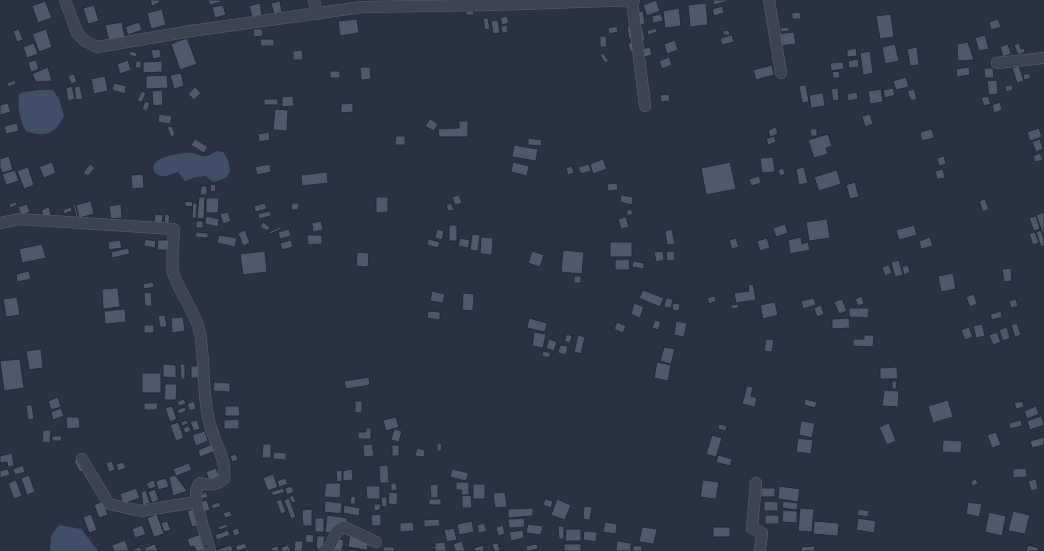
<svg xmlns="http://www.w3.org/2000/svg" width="1044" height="551" font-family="'Fira Sans',sans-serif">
<rect width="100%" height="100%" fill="#283242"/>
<!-- water -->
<path fill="#3f4f6a" d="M39,90H53L59,99L64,116C55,134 45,138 26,131C20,120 17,106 19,94L24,92Z
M216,151L223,152L228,160L230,171L227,177L215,182L210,180L206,176L196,177L185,181L178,172C174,173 170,175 166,176C154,177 148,167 159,160C164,156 187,152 193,153C195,153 197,155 199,155C205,158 211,155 216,151Z
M59,525L81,529L98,551H50L51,536Z"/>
<!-- building -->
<path fill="#4e596b" stroke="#232b39" d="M150,0H159L160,2L152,6Z
M208,0H220L221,2L210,5Z
M656,0L660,11L647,16L643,5Z
M713,0H732L714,5Z
M45,1L52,18L38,23L32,6Z
M280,1L282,12L274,14L271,3Z
M260,3L262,15L252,17L249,6Z
M706,3L708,25L690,27L688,5Z
M94,5L99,21L88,24L83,8Z
M223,5L226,15L215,18L212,7Z
M722,6L724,13L714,16L712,9Z
M679,8L681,26L665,28L663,11Z
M162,9L166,25L151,29L147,13Z
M466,11H473L474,15H466Z
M643,11L645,24L637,25L635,13Z
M800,12L801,19H792V13Z
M661,14L663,21L653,23L652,16Z
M891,14L894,37L880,39L876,16Z
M507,16L509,23L502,25L500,18Z
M483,18H488L490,29L485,30Z
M357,19L359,33L340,36L338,21Z
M998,19L1001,27L991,30L989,22Z
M498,20L500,33L493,34L491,21Z
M122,22L125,37L109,41L105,25Z
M139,22L142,30L128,35L125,27Z
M507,25L508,32L502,33L501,26Z
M617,26L618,32L609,34L608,28Z
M631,26L633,38L629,39L627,27Z
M642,27L645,40L640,41L638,28Z
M789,27V31L781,32L780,28Z
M656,28L657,32L648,35L647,31Z
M19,29L23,40L17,42L13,31Z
M46,29L52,47L39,52L32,34Z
M253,29H262L263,36L254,37Z
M729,30L730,35H723V31Z
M794,32L796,44L779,46L778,34Z
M732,35L734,42L722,45L720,38Z
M985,35L989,49L979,51L975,38Z
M600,36H606L607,47H600Z
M187,38L197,64L180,70L171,44Z
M260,39H274V46H261Z
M675,40L678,50L667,54L664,44Z
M634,42L636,51L630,52L628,43Z
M968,42L974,60L958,61L957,44Z
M34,43L38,54L27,58L23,47Z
M1019,43L1021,49L1024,48L1025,52L1018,55L1014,45Z
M895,44L899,61L885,64L882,47Z
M1008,44L1011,54L1003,57L1000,47Z
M650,47L652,55L644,57L642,49Z
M917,47L919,65L910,66L907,49Z
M856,48L857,56L847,57V50Z
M160,49L161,57L153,59L151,50Z
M302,50L303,60H293V51Z
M130,51L137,53L136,57L129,55Z
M870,51L873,73L863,75L860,53Z
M603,53L609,61L605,63L600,55Z
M669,57L672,65L662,69L659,61Z
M858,59L859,67L849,68L848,61Z
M36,60L39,69L31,72L28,62Z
M128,60L131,70L120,74L117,64Z
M136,61H141V68H135Z
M162,61V72L143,73V62Z
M843,62L844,69L831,71L830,63Z
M772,65L774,75L756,80L753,70Z
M1019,66L1024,81L1017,83L1012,68Z
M48,67L52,81L36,82L32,74Z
M360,67H370L371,79L361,80Z
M969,67L970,75L957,77L956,69Z
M984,68H993L994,78H985Z
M330,71H340V78H330Z
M839,71L840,78H833L832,72Z
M181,73L184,86L174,89L170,75Z
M1029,73L1031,78L1024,80L1023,75Z
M74,74L77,82L71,84L68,76Z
M167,75L168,88L146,89V76Z
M105,76L108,91L94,94L91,79Z
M906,77L909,87L896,90L893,81Z
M15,80L16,84L8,87L7,83Z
M997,80L998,94L989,95L987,81Z
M114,83L126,86L125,94L112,90Z
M806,85L809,102L802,103L799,86Z
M1012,85L1013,90L1006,92L1005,86Z
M72,86L75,99L68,101L66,88Z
M80,86L83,99L76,100L74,87Z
M195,87L201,93L194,100L188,94Z
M838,88L839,100L833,101L831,89Z
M893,88L895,95L885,98L883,90Z
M881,89L883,102L870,104L868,91Z
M914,89L917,99L911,101L907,91Z
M162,90L163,105L153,106L152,91Z
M142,91L146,93L142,102L137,101Z
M857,92L858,99L848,101L847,94Z
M823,93L825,106L811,108L809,95Z
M669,94L670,101L661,102L660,95Z
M293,96L294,106L282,107V97Z
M988,96L991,104L984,106L981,98Z
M264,99H278V105H264Z
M145,101L150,103L147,111L142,109Z
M1000,102L1002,110L994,113L992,105Z
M8,103L11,112L0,115V105Z
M353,103V112L341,113V104Z
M275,109L288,110L287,131L273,130Z
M159,114L172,116L170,124L158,122Z
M870,114L873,124L865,127L862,116Z
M430,119L438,124L434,131L425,126Z
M459,121H468V137H439L438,129L459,128Z
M17,123L19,131L6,134L4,126Z
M172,126L175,135L171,137L167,127Z
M776,127L778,134L770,137L768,130Z
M1039,128L1042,137L1030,141L1027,132Z
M810,129H817V136H811Z
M932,129L934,138L922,141L920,132Z
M269,132L270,140L259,142L258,134Z
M828,134L832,146L826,148L828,154L814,158L808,140Z
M396,136H405V145H395Z
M774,136L776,142L768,145L766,139Z
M528,138L542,140L541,146L528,145Z
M195,139L208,147L204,153L191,145Z
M1040,139L1043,149L1036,152L1032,142Z
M514,145L538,149L536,161L512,157Z
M1040,153L1043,160L1035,162L1033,156Z
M9,156L13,170L2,173L0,167V159Z
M944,156L946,164L939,166L937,158Z
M773,157L775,172L762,173L760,158Z
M603,159L607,169L593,174L590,164Z
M52,162L56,173L44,178L39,167Z
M513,162L529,166L527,176L511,172Z
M730,162L736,189L706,195L701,168Z
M90,164L95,168L88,176L83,173Z
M270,164L271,172L257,175L255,167Z
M589,164L591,171L581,174L578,167Z
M572,166L574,173L568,175L566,168Z
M28,167L34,185L24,189L17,171Z
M804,167L808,183L799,185L796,169Z
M783,168L785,174L780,176L778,170Z
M943,169L945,178L937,179L935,171Z
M15,170L19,181L6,185L2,174Z
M837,170L841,184L819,191L814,177Z
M327,172L328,183L302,186L301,175Z
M143,174L144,188L132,189L131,175Z
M759,176L761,183L751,186L749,179Z
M855,182L859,197L850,199L846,185Z
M617,183L618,190L608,191L607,184Z
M211,184L216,185L215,192L210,191Z
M201,186H207V195H200Z
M459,195L462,203L455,205L452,197Z
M621,195L633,197L632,205L620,202Z
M199,197H205L204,219L197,218Z
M376,197H388V212L376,213Z
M206,198H219L218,213H206Z
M985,199L989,209L983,212L979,201Z
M91,201L94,214L79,218L76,205Z
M185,201L193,202L192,207L185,206Z
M16,202L17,205L10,208L9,204Z
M193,203L197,204L196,218H192Z
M265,203L267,209L255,212L254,206Z
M292,203H299L298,210H291Z
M451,203L454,210L448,211L446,205Z
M27,204L30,212L21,215L18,207Z
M73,204H75L78,216L76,217Z
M121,204L122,218L111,219L109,206Z
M49,207L51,215L44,218L41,210Z
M71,207L72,211L64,214L63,210Z
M631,209L633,214L628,216L626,211Z
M270,211L271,216L259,219L258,214Z
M228,212L231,221L223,224L220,214Z
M1044,212V237L1036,215Z
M155,214L163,215L162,223L154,222Z
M165,214L170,215L169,223H164Z
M206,216L219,219L218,227L205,224Z
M1036,216L1040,229L1034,231L1029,218Z
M626,217L629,227L621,229L618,219Z
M827,219L830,238L809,241L806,222Z
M196,221H203V228H196Z
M321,221L323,230L313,232L312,223Z
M263,222L270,227L268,231L260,227Z
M785,224L788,233L776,237L773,228Z
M449,225H457V241H449Z
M914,225L917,235L899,240L896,230Z
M280,227L281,229L270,234L269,232Z
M289,229L291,236L280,239L278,232Z
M437,229L444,231L442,240L435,238Z
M672,229L675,244L667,245L665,231Z
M245,230L250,243L243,246L238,233Z
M1041,230L1044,239V246L1041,247L1036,232Z
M196,232L208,233V238L195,237Z
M1035,232L1039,243L1033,245L1029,234Z
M472,234L480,235L478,251L470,250Z
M219,235L237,238L235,247L217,243Z
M307,235H322V244L308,245Z
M481,237L493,238L492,255L480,254Z
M801,237L802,244L808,242L810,250L790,254L788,240Z
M930,237L933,246L921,249L919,241Z
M460,238L470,240L468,248L458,246Z
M736,238L739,247L732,249L729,240Z
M767,238L770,248L760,251L757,241Z
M145,239L156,241L155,248L144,246Z
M428,239L440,242L438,248L427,245Z
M120,240L122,248L109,250L108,242Z
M158,240H170L169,250H157Z
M291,240L293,247L282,250L280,243Z
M610,242H632V257H610Z
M42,244L46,258L22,263L19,249Z
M128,248L130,254L112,258L111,252Z
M563,250L584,252L582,274L561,272Z
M265,251L267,272L243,275L240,254Z
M532,251L544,255L540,267L528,263Z
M663,251L664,260L656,262L654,252Z
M674,251L675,260L667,261L666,252Z
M357,252L369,253L368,267L356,266Z
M629,259L630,270H615V260Z
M899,260L903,275L895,277L891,262Z
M633,261L644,263V269L632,267Z
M889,265L892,273L885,276L882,267Z
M908,265L910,272L904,275L902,267Z
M1011,268L1012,281L1004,282L1002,269Z
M29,271L31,279L17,282L16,274Z
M953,273L956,289L941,292L938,276Z
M574,276H581V283H574Z
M153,282L154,287L144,289L143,284Z
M753,284L756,300L736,303L734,293L749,291L748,285Z
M118,288L120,307L103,309L102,289Z
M643,290L664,298L660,307L639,298Z
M432,291L445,294L443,303L430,301Z
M151,292L152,306H145L144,293Z
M463,293L474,294L473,311L462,310Z
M974,294L977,304L970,307L966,297Z
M715,296L716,301L709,304L707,298Z
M862,296L864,304L858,306L855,299Z
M17,297L20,315L6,317L3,299Z
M666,298L673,299L671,308L664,307Z
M814,298L816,305L803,309L801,301Z
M842,299L847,311L839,314L834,302Z
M1016,299L1018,306L1011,308L1009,301Z
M775,302L778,315L763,319L760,305Z
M634,303L644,307L640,318L631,314Z
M673,303L680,304L679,311L672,310Z
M738,304L739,308L731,309V305Z
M821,305L824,314L817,317L814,308Z
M849,308H869L868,318L849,317Z
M125,309L126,322L105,324L104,311Z
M428,311L440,312V320L427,318Z
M1001,311L1002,317L992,320L990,314Z
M165,315L167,327H160L158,316Z
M183,317L185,331L172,333L171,318Z
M529,318L547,323L545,332L527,328Z
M849,318L850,328L832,329V319Z
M655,320L661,322L658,330L652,328Z
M676,321L687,323L684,337L674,335Z
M617,322L626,326L623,333L614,329Z
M1017,323L1021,335L1015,337L1011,325Z
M982,324L985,336L976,338L973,326Z
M144,325H154V333H144Z
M969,327L973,337L965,340L961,330Z
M1007,327L1010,338L1003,341L999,330Z
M534,332L546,334L543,348L532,346Z
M997,332L1001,342L993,345L989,335Z
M567,334L572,336L570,343L564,341Z
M578,335L585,337L581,354L574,352Z
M864,335H874L873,347L853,346V339H864Z
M549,339L557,342L554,351L546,348Z
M766,339L774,340L772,352L764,351Z
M560,345L568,346L566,355L558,353Z
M664,347L675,349L671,364L660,361Z
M41,349L43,368L29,370L26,351Z
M543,351L551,353L549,358L542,356Z
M20,359L24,388L4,391L0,361Z
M657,362L671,365L668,381L654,378Z
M163,364L176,365V378L163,377Z
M180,364H185V379H181Z
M191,366H199V378H191Z
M897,367L898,379H880V368Z
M142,373H161V393H142Z
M369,377L370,385L346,389L344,381Z
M892,381H897L896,389H892Z
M214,382L230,383V392L213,391Z
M165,384H177L176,400H164Z
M747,386L753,387L751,396L757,398L755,407L742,404Z
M884,390L899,391L898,407L882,406Z
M58,397L61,407L51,410L48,401Z
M184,399L186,404L179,406L177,402Z
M805,399L817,402L815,408L804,405Z
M948,400L953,417L933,423L928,406Z
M194,401L196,409L190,411L187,404Z
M355,401H362V412L355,413Z
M1022,401L1024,407L1016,409L1014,403Z
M144,403H158L157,410H144Z
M26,405H32L34,419L28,420Z
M172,406L177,419L170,422L165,408Z
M225,406H239L240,416H225Z
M1036,406L1039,414L1027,419L1024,411Z
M185,407L186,411L179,414L177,410Z
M61,408L64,416L53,420L51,412Z
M1041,416L1044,425L1030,430L1027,421Z
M66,417H79L80,428L67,429Z
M396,417L399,427L386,431L383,420Z
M239,419V429H224V420Z
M187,420L188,424L182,426L181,422Z
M197,420L200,429L194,431L190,422Z
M1021,420L1022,426L1010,429L1009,423Z
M801,421L815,423L812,438L799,435Z
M178,422L184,438L176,441L170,425Z
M889,423L896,441L887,445L879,427Z
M719,424L727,426L726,431L718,429Z
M189,426L191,431L185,433L183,428Z
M366,428H371V439H358V432H366Z
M394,429L402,431L399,442L391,440Z
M43,430H51L50,443L42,442Z
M205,431L208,441L196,446L192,435Z
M996,432L1001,445L992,448L987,435Z
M712,435L722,438L716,457L706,454Z
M52,436H62L61,441H52Z
M1044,437V445L1032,448L1030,441Z
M798,438L813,440L811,454L796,452Z
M943,440L962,441L961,453L942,452Z
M437,443L442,444L441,451H437Z
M212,444L215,451L200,457L198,450Z
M263,444H271V458H262Z
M372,444L374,456L364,457L363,445Z
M392,445H399V456H392Z
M417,448L425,450L424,457L415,456Z
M274,452L286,453V460L273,459Z
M12,453L14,466L8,467L7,462L0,463V456Z
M236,454L238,460L232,462L230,456Z
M718,455L732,459L730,466L716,462Z
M80,456L86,469L80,472L74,461Z
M112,461L115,470L109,472L106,463Z
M123,462L126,468L118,471L116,464Z
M189,463L192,470L176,476L173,469Z
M23,465L25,472L15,475L13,469Z
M388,465L389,483H380L379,466Z
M216,468L220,478L210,482L206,472Z
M1026,468L1027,477L1013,478V469Z
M8,469L10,475L0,478V471Z
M352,469L353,480L343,481V471Z
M452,469L469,473L466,481L450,477Z
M342,470V481L337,482L336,471Z
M273,474L278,487L268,491L263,478Z
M29,475L35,492L27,495L21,478Z
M175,475L187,491L173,496L169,477Z
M166,478L169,487L158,490L156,481Z
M285,478L288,484L279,487L277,481Z
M976,479L978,484L972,486L971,481Z
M1036,479L1038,489L1031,491L1028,481Z
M16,480L22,496L14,499L8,483Z
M154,480L156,487L149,489L146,483Z
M703,480L719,482L716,499L700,497Z
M456,482H469V495H461L462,490H456Z
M326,483H341L340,498L324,497Z
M391,483H396L397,490L391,491Z
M438,484V498H431L430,485Z
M473,484H485V499H473Z
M291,486L294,492L287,495L285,488Z
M366,486H380V499H367Z
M779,486L800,489L798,502L778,499Z
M136,488L140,498L123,504L120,494Z
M283,488L285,492L273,496L271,492Z
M761,488H775V497H761Z
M155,489L159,500L152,503L148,492Z
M146,490L150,503L143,505L141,492Z
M206,492L208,497L202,499L201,495Z
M389,492L398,493L397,505L388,504Z
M505,492L507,507L495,508L493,493Z
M293,495L296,502L292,503L289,497Z
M471,495L472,508H462V496Z
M351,496L356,497L355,504H350Z
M381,497H387V507H382Z
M289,498L296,517L291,519L284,500Z
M281,499L286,512L281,514L276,501Z
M429,499H441V505H429Z
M545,499L553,501L551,508L543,505Z
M557,499L571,505L565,520L551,515Z
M207,500L210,510L203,512L199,502Z
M103,501L108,515L99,518L94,505Z
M325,501L342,503L341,514L324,512Z
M764,501L778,502V511H764Z
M783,501L798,503L797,510L782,508Z
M219,502L221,506L213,509L211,505Z
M968,502L982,504L979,517L966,514Z
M374,504H381L380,510L374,511Z
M344,505L360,508L359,516L343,513Z
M584,506L592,507L590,520L583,519Z
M195,508L201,524L192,527L187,511Z
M533,508V516L508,518V509Z
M800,508L814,509L812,532L798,531Z
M312,509V526H303L302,510Z
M859,509L869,511L868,517L857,515Z
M783,510L797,511V523L782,522Z
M230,511L232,516L225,518L223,513Z
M1013,511L1030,515L1025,534L1008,531Z
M989,512L1006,516L1002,536L985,532Z
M91,514L97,530L89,533L83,517Z
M157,514L164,534L154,537L147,518Z
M381,514V526H372L371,515Z
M327,515L347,518L346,535L325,532Z
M765,515H779V524H765Z
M315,518H324V532H315Z
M524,518L525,527L509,528L508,519Z
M858,518L876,521L874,533L856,530Z
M439,519L440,526L424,527V520Z
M167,521L171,530L164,532L161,523Z
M472,521L474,532L459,535L457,524Z
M814,521L839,523L838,536L813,534Z
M413,522L414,531L400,532V523Z
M605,522L617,524L616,534L603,532Z
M484,523L487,531L479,533L477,525Z
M226,524L228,527L219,530L218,527Z
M528,524L543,526L541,535L526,533Z
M142,525L146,534L135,538L132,529Z
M503,525L505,534L498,536L496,527Z
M558,526H564V539H559Z
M642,527L657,529L654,544L639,542Z
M713,527H730V537H713Z
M238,528L240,534L234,536L232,530Z
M454,528L457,540L447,542L444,530Z
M566,529H581V541H565Z
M228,530L230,535L217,540L215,535Z
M523,530L524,538L511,541L509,532Z
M584,531L597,532L596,542L583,540Z
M350,533L369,535L367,550L348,547Z
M201,534L207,551H196L194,546L190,547L187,539Z
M306,534L314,535L313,543L305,542Z
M317,536H325L323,549L316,548Z
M330,537L344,540L342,551H327Z
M125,540L129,551H114L112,545Z
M295,541H303L302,551H294Z
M462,541L465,551H455L453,544Z
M617,541L631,543V551H616Z
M445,542L446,551H435V543Z
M245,543L247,548L237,551L235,546Z
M498,543L500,551H494L492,544Z
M155,544L158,551H145L144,548Z
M537,544L538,549L527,551L526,546Z
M564,544H581V551H564Z
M231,545L233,551H213Z
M288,545L291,551H282L281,548Z
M483,545L484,551H475L474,548Z
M1028,545L1039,548L1038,551H1026Z
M278,546L279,551H272L271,548Z
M633,546H642V551H633Z
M815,546V551H801V547Z
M140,547L142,551H133L132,550Z
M383,547H394V551H383Z"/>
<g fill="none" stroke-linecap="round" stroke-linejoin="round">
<defs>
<path id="minor" d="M65,0L77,33L85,41L97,47L191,31L362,7L490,5L634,0
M314,0L317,14
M632,0L645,106
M769,0L781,73
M997,63L1044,58
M0,223L20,219L174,229C174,240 171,262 173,272C179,293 196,312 200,333C205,362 202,392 209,421C213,441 227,458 224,479C216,485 209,485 200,483C195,488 196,495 196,502
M82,459L109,504L141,511L196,502L210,551
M756,483L752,528L762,533L760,551
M324,551L328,550L337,531L344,527L376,542"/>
</defs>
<!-- minor casing -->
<use href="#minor" stroke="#5a626f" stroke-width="12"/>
<!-- minor -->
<use href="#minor" stroke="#3c4452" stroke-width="11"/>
</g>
</svg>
